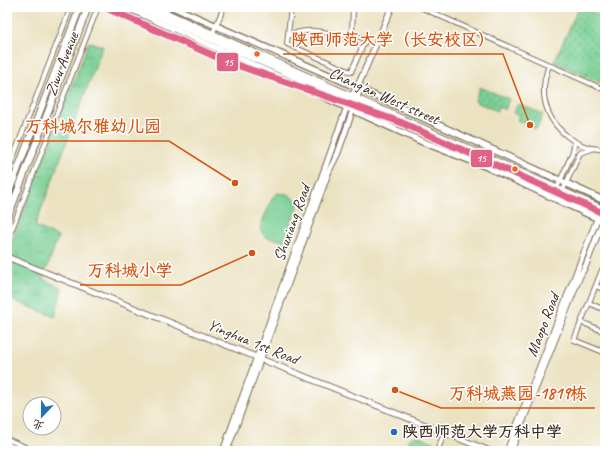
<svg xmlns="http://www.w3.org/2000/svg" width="612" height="458" font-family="Caveat,'LXGW WenKai TC',sans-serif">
<defs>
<pattern id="grass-dots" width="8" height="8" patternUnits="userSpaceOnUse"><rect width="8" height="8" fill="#79cf94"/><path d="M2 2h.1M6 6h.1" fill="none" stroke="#64a878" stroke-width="1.8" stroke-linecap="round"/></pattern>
<pattern id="park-tufts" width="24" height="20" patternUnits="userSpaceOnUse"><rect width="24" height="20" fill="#79cf94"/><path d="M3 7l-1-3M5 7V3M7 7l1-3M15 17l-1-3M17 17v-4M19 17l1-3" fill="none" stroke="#64a878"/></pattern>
</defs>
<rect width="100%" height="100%" fill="#fff"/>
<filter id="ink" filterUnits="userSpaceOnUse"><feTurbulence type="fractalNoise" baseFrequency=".025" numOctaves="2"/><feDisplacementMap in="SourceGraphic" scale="8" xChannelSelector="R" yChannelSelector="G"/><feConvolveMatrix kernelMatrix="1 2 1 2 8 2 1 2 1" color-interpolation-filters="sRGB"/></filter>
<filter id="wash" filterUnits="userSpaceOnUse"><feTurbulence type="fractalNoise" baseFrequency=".012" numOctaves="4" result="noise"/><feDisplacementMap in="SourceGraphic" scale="16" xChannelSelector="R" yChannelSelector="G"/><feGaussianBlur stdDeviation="0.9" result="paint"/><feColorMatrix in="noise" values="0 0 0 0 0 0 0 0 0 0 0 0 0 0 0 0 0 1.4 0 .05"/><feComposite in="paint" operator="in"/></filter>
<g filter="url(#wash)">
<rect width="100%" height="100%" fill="#ebe2c1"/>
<!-- grass -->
<path fill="url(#grass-dots)" stroke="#5a7c59" d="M579,7L605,17V85L554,62Z
M480,87L509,99L505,110L499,107L497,111L476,102L475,100Z
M518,104L543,114L537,128L535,129L517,120L519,116L513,113Z"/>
<!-- park -->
<path fill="url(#park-tufts)" stroke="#5a7c59" d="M89,42L103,46L35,226L58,237L43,279L62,288L55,317L7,298V253Z"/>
<!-- garden -->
<path fill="#79cf94" stroke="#5a7c59" d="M277,193L287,194L299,202L284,241C273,238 263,241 260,227L273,197Z
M417,436L434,442L431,451H403C406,443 408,437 417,436Z"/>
</g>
<g filter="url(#ink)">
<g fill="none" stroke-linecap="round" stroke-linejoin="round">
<defs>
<path id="minor" d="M420,7L605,90
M212,35L224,7
M289,35C311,28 317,31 338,35C348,36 356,35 366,39L351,72L287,44L291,7
M352,35L353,7
M549,65C545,76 542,88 545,101C550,128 578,151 605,149
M7,173L71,7
M557,188L572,154L575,142
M563,190L580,153L592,149
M7,242L98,7
M596,286L605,290
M589,303L605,310
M581,322L605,332
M605,343L601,351L605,353
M601,351L574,340L602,270L605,271
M7,439L34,451
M437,451L444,434"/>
<path id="tertiary" d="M7,176L14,178
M7,257L490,451
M223,451L349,101L360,81L392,7
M227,451L329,171L338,153L361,86
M507,451L599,214
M511,451L580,276L586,265L604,218"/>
<path id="secondary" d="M126,7L423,142L487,167L605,222
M173,7L338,79L605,201
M7,445L21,451
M7,451H8"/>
<path id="primary" d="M139,7L605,216
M153,7L605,210
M7,197L80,7
M7,219L88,7"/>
</defs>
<!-- minor casing -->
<use href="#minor" stroke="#796a57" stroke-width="6"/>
<!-- tertiary casing -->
<use href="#tertiary" stroke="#796a57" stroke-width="7"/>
<!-- secondary casing -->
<use href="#secondary" stroke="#796a57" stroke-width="8"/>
<!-- primary casing -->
<use href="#primary" stroke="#796a57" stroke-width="8"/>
<!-- minor -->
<use href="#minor" stroke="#fff" stroke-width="4"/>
<!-- tertiary -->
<use href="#tertiary" stroke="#fff" stroke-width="5"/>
<!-- secondary -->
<use href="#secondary" stroke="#fff" stroke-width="5.5"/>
<!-- primary -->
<use href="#primary" stroke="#fff" stroke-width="6"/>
<defs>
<path id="metro-1" d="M104,7L228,62L400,122L605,214"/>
</defs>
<!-- metro-1 casing -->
<use href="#metro-1" stroke="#fff" stroke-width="10"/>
<!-- metro-1 -->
<use href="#metro-1" stroke="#e06287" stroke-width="7"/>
</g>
</g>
<!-- markers -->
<g fill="#f26522" stroke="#fff" stroke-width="1.5">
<circle cx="257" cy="54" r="3.5"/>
<circle cx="515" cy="169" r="3.5"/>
</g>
<circle fill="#1f6fb2" stroke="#fff" stroke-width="1.5" cx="394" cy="432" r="4"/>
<g text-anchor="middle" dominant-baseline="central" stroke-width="3" stroke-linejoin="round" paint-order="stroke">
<!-- street labels -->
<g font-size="16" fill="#3b2a1e" stroke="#fff">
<text transform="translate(62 64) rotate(-69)">Ziwu Avenue</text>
<text transform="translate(384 96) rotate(24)">Chang'an West street</text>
<text transform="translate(292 223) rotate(-70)">Shuxiang Road</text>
<text transform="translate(543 325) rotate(-69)">Maopo Road</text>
<text transform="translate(253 342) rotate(22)">Yinghua 1st Road</text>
</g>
<!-- poi labels -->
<g font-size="16" font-weight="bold" fill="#3b2a1e" stroke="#fff" text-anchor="start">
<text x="402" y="432">陕西师范大学万科中学</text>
</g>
</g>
<!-- callouts -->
<path fill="none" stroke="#d7540e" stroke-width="1.5" d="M530 125L503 54H283M235 183L169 141H17M252 253L181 285H80M395 390L441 408H595"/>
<g fill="#d7540e" stroke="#fff" stroke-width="1.5">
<circle cx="530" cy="125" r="4"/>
<circle cx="235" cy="183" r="4"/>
<circle cx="252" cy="253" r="4"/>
<circle cx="395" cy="390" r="4"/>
</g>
<g font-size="17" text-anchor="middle" font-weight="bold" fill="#d7540e" stroke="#fff" stroke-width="3" stroke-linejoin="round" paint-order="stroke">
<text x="393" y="45">陕西师范大学（长安校区）</text>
<text x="93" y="132">万科城尔雅幼儿园</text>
<text x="130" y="276">万科城小学</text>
<text x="518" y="399">万科城燕园-1819栋</text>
</g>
<g stroke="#fff" stroke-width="1.5">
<rect x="216" y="52" width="23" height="20" rx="4" fill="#e06287"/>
<rect x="470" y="149" width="23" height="19" rx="4" fill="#e06287"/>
</g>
<g font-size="11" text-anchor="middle" font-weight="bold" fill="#fff">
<text x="228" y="66">15</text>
<text x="481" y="162">15</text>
</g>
<!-- margin -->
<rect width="612" height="458" fill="none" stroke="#fff" stroke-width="24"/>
<!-- north arrow -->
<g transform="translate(42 416) rotate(202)"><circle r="19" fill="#ffffff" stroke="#b1aaa5"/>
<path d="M0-3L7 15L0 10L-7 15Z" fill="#1f6fb2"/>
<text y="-6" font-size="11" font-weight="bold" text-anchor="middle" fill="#3b2a1e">北</text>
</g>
</svg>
